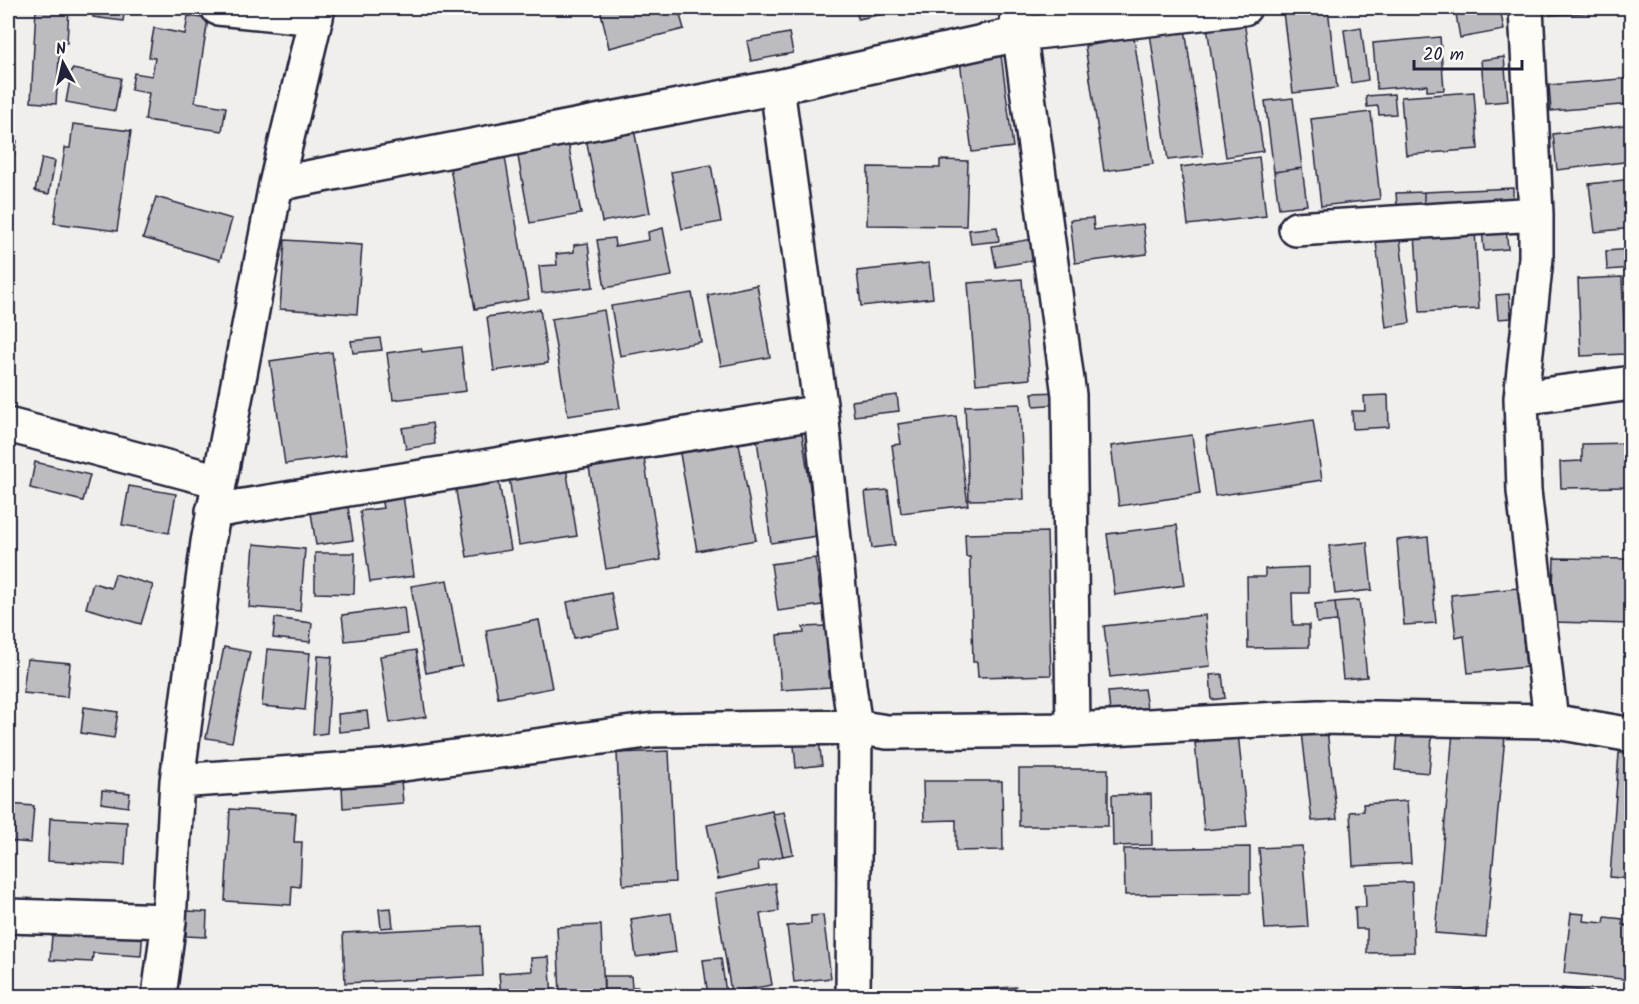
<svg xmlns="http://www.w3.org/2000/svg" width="1639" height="1004" font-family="Kalam,sans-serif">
<rect width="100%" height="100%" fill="#f0efec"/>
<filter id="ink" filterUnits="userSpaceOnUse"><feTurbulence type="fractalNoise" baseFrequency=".0167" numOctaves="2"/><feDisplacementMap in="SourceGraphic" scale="12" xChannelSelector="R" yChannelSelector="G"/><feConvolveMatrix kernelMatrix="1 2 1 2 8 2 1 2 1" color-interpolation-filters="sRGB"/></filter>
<g filter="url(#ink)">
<!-- building -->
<path fill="#bcbcc0" stroke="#22223b" stroke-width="1.5" d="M36,8H69L67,43H60L56,104L31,102Z
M94,8H125L123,21L93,17Z
M600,8H678L684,29L609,48Z
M856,8H906L907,9L858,19Z
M1321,8H1328L1337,88L1293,93L1283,12Z
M1455,8H1500L1504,30L1460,38Z
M1550,8H1632V10L1550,15Z
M1243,14L1263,151L1226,157L1206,19Z
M188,16L208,19L195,102L226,107L222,131L145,120L149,93L131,90L134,73L152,76L155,58L149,57L154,28L185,34Z
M1361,27L1368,80L1351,83L1344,30Z
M1185,28L1203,156L1168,160L1150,33Z
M789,33L793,53L751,61L747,41Z
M1440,37L1444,90L1427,91V85L1377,89L1373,43Z
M1134,38L1153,164L1104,171L1085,46Z
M1001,55L1013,147L972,152L960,61Z
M1504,57L1508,101L1485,103L1481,60Z
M72,69L121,78L115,111L66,102Z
M1632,78V104L1551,111L1549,85Z
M1474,92L1478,149L1406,155L1401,97Z
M1394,94L1396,114L1379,115L1378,106L1367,107L1366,96Z
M1293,98L1302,168L1274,172L1265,101Z
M1371,112L1380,199L1321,206L1311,119Z
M73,124L131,131L117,231L54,223L65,148H70Z
M633,124L650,213L602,222L585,133Z
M1632,124V161L1557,170L1553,134Z
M8,138L17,141L8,185Z
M568,142L581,214L530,223L517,151Z
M505,157L529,299L475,309L450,167Z
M1259,157L1266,216L1188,225L1181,167Z
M42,158L55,161L49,194L35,191Z
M940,160L968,161L966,226L867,225L868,167L940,168Z
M711,165L721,222L682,229L671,172Z
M1302,168L1307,205L1279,208L1274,172Z
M1632,179V228L1595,232L1589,184Z
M1513,188V201L1424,204V192Z
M1424,192V204L1397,205L1396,193Z
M156,197L232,219L220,260L143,238Z
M1093,218L1094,230L1143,224L1147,254L1075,263L1070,220Z
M997,227L999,241L971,244L969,230Z
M1506,227L1508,249L1484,251L1482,229Z
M663,228L672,276L605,288L597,240L614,238L615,246L649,240L648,232Z
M1475,229L1479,309L1420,312L1415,234Z
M1045,237L1048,258L996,267L992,246Z
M1400,239L1410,323L1386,327L1376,242Z
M285,240L362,245L357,314L280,309Z
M588,243L593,287L542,293L539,266L557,265L556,254L574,252V245Z
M1632,249V268L1607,270L1606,251Z
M929,263L933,298L861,306L857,271Z
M1622,277L1625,354L1581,356L1578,279Z
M1022,279L1030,379L976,384L968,283Z
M757,285L770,357L721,366L708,295Z
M692,293L701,342L620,356L611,306Z
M1509,294L1511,318L1498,319L1496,295Z
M540,309L548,363L494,371L487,317Z
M604,310L620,408L568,416L551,319Z
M380,338L382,350L353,353L351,341Z
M461,347L466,391L393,400L387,353L421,348L422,352Z
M332,352L346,455L285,464L270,361Z
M1060,392L1061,404L1034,406L1032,393Z
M897,395L899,411L854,416L852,401Z
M1388,395L1389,427L1353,429L1352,411H1365L1364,396Z
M1020,404L1024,499L969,500L965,406Z
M956,416L968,505L901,513L892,445L901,444L898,424Z
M1313,420L1322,480L1215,496L1206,436Z
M432,423L435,444L406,449L402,428Z
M801,426L817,536L771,543L756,432Z
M1192,435L1200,494L1119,506L1111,446Z
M738,438L756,540L697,551L679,448Z
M1632,443V487L1561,488L1560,462L1582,461V444Z
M643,452L661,560L606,569L588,461Z
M565,461L577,536L519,545L508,470Z
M35,462L90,475L83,501L30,488Z
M498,477L511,550L467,557L455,485Z
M129,486L176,494L169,533L122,525Z
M888,490L895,545L872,548L865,492Z
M403,495L414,576L370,582L360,511L383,508L381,498Z
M347,500L353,540L316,545L310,506Z
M1177,525L1185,585L1115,595L1107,534Z
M1047,532L1051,675L978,677L977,662H973L970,557H966L965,534Z
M1428,537L1436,623L1404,625L1397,540Z
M1367,542L1372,590L1335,594L1329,546Z
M254,544L305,549L300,611L249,607Z
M315,553H355L354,594L315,593Z
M815,558L822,605L778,611L771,564Z
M1554,558L1632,559V624L1552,622Z
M1309,567V593H1292L1293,625H1309V647L1248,648L1247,577H1265V569Z
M115,574L153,585L141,624L86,608L93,583L111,588Z
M447,580L462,666L426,673L411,586Z
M1518,588L1526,667L1468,673L1464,636L1456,638L1451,595Z
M611,593L618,629L574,638L567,602Z
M1359,600L1367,677L1343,679L1335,602Z
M1335,602L1337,621L1317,623L1315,604Z
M404,607L407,634L345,641L342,615Z
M1205,615L1210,666L1110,677L1104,626Z
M275,618L312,623L310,642L273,638Z
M539,620L552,688L498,698L486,630Z
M826,626L830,687L781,690L777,635L804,633L803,627Z
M224,647L250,652L232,742L206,738Z
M267,649L310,653L305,710L262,706Z
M416,650L426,717L390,723L380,656Z
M318,656L332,657L327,733L313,735Z
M27,659L70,663L67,697L23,693Z
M1222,674L1225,698L1212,700L1210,675Z
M1144,689L1147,708L1110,712L1108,692Z
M84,707L118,712L114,738L81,733Z
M367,711L369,729L339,732L338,714Z
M1327,730L1337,819L1312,821L1302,732Z
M818,732L822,765L796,768L793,734Z
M1238,732L1247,826L1204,830L1195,743L1204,742L1203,736Z
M1453,732L1505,736L1486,937L1435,933Z
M1398,733L1432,737L1429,773L1395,770Z
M669,751L675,882L623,885L617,753Z
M1619,753H1632V879L1610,877Z
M1019,769H1108V826H1019Z
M401,780L403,803L343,808L342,785Z
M923,781H1002L1003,850L956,851V820L924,821Z
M102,790L130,793L128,807L101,803Z
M1151,794L1152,845L1113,846L1112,795Z
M1407,801L1411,863L1353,866L1350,812L1364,811L1363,804Z
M8,804L34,806L31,843L8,841Z
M230,809L296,813L294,842H302L300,887L292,886L291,905L225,901Z
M772,811L783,856L758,862L759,870L718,879L707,825Z
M784,812L793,854L783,856L773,814Z
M50,818L127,822L125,865L48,861Z
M1302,846L1308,927L1265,929L1259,848Z
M1250,847V893L1125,895L1124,849Z
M1412,882L1414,952L1367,953V929H1356L1355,907H1366L1365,884Z
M775,883L779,911L760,914L772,985L731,992L715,893Z
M391,908L393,927L381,928L379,909Z
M187,911L207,912L206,937L186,936Z
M671,913L676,952L636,957L631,919Z
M1571,913L1584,914L1583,921L1604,923L1605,917L1623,919L1622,925L1632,926V980L1564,973Z
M823,915L831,978L794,982L787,926L811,924V916Z
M53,923L143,928L141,956L93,953L92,962L50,960Z
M601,925L604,996H560L557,927Z
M481,926L483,976L345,983L343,933Z
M549,957L552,996H501L499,973L532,971L531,958Z
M721,958L726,993L708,996L703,960Z
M604,976H631L632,987H639V996H604Z
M1016,987V996H907V993Z
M1478,988L1479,996H1432V994Z
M1562,988L1591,992V996H1561Z
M490,989L491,996H475L474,991Z
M1184,994L1228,995V996H1184Z"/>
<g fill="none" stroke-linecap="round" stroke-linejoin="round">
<defs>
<path id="minor" d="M218,8L316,18
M1016,8L1069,395L1073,730
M777,87L821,412L849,686L855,727L853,996
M276,184L777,87L1019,34L1244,8
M1296,229L1536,214
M1521,398L1536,258V214L1526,8
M8,425L219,481
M213,511L821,412
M1551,721L1524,491L1521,398L1632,383
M177,781L381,767L654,730L855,727L887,732L1073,730L1318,717L1551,721L1632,735
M8,916L169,921
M159,996L169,921L177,781L208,542L276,184L318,8"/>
</defs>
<!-- minor casing -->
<use href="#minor" stroke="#22223b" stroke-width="38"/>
<!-- minor -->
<use href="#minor" stroke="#fdfcf7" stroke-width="33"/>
</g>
</g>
<!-- margin -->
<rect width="1639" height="1004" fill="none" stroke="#fdfcf7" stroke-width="30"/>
<rect x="15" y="15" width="1609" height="974" fill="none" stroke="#22223b" stroke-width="2" filter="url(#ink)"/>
<!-- north arrow -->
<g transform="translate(63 63) rotate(352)" stroke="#fdfcf7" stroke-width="4.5" paint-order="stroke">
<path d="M0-4.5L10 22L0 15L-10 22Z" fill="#22223b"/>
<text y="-9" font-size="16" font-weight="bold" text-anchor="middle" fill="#22223b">N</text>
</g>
<!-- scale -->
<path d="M1414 60v9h108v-9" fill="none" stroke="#22223b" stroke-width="3"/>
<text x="1423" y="60" font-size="18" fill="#22223b" stroke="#fdfcf7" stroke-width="4.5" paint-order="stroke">20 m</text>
</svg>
